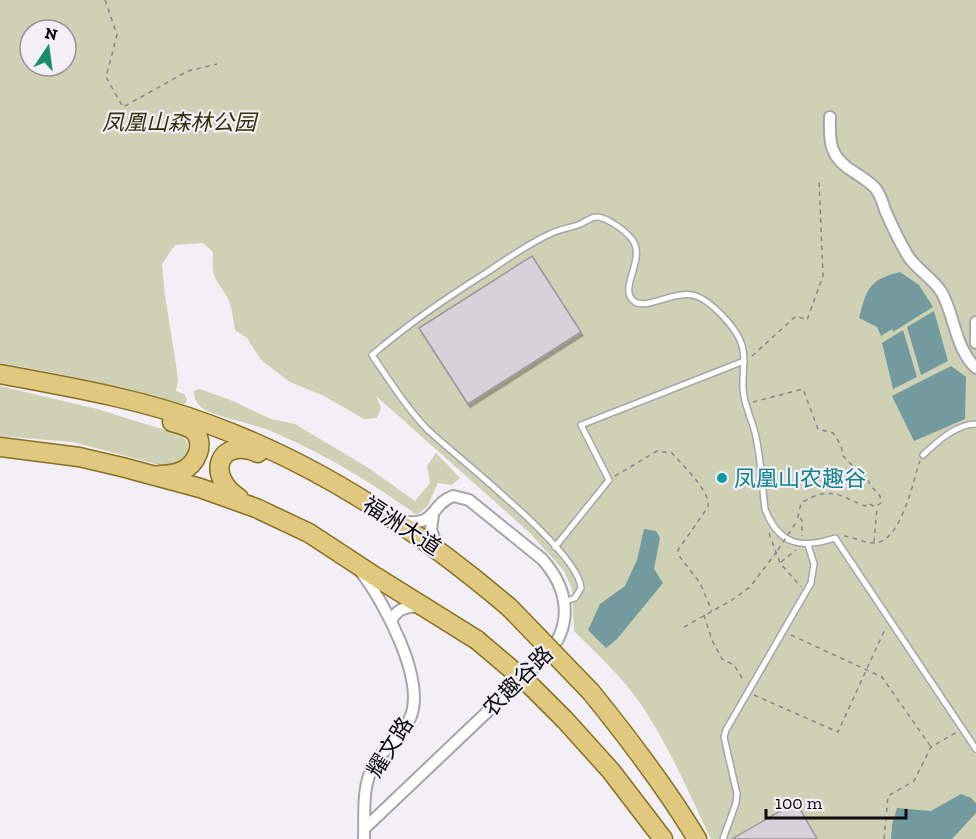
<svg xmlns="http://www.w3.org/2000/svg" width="976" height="839" font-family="'Zilla Slab','Noto Sans SC',serif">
<defs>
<filter id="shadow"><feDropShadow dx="2" dy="3.5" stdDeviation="0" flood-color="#0004"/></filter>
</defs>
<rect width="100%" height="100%" fill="#f2eff6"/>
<!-- green -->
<path fill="#ced1b3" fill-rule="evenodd" d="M0,0H976V839H711C689,794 669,745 640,703C622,677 597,654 574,631L572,589L564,571L530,533L376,396L381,408L377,418L364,419L324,396L290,382L261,360L247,338L235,330C233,320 232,305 227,297C213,274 212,279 213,252L203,243L175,245L162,264L165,296L176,364L178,380L176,391L184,394L187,399L186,403L182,405C122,387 62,373 0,363ZM30,30H66V66H30Z
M0,386L97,409L181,435C190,444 190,449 186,460L171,468L73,442L0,436Z
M199,389L228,399L271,419L295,424L367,467L415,501L430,483L427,466L436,453L460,478L452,485L438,483L427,507L417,515C369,481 320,451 266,429C252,424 209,415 201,407C196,402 194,398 194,391Z"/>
<!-- water -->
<path fill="#739a9e" d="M900,272L919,285L933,307L893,332L892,329L881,336L877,327L859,318C867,289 868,280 900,272Z
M934,311L948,361L921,375L907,327Z
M903,330L917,377L893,389L882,343Z
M951,366L966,377L965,419L914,441L892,396Z
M644,529L656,531L660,538L654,569L663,583L617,639L606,648L588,630L600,604L625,586L637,560Z
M961,794L971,798L976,803V813L952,839H891L892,825L897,808L931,811Z"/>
<!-- building -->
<path fill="#d5d2d9" stroke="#9b989e" stroke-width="1.5" filter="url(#shadow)" d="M532,256L581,332L468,404L419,328Z
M796,802L817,839H732Z"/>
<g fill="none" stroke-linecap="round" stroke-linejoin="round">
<defs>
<path id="lane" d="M923,455C937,442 956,424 976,424
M555,547L609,480L581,425L744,361
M564,602L575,598L581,588C579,551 457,458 427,429C406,407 389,380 372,355C408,324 446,298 486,273C507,259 529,243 552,233C560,229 569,228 578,225C584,223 591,216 598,217C607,218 623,229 629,236C651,256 615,289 635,302C648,310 675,289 696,296C711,301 734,326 740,340C747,355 742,373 743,389C744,406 753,421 756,437C761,461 762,485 765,509C779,546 802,549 835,538L976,749
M723,839L736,803L737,794L724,737L726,730L811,583L814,564L808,545"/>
<path id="street" d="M830,117C829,143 830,158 854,172C861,177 870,182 876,189C880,195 883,203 885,210C892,226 899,241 908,256C917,270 934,279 942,293C955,317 955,348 976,368
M976,322V343
M433,515L431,530L437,546
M361,572C384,602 425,678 411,716C404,735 386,746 375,763C361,785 365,814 364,839
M391,622C396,609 406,606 419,607
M364,829L546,656C574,625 569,589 542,559L469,500L453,496C429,505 438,528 399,521"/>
<path id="primary" d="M0,374C70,387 141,399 208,424C319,464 421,532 510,608
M0,447L79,457L122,467L200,488L256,508L309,533L376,577L477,640
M159,475C167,475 175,474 182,471C196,464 206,445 194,431C188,426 180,424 172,422
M239,498C205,476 218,436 258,453
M591,692C629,739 666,787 697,839
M565,720L611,771L663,839"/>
</defs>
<!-- lane casing -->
<use href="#lane" stroke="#a7a5ac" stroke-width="8"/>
<!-- street casing -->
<use href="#street" stroke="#a7a5ac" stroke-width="14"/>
<!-- primary casing -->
<use href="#primary" stroke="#896f1f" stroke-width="21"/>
<!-- path -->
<path stroke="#88868b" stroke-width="1.5" stroke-dasharray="4.5 4.5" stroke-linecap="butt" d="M105,0L117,35L106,77L123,107L188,71L217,64
M752,356L796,316L807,320L823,276L819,180
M753,402L803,389L818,429L833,433L841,445L843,456L859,472H862L872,487L880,496L881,503L875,507L868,503L865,506C836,494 830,486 801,503L797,521
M615,476L657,451L672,453C682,465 711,491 708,507L678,550L680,557L700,583L712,611
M800,518L802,520V536
M769,533L780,563L801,587
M844,536C854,537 866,544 876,543C902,539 913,481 920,461
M874,542L877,508
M781,562L796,550
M704,615L712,640L722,659L734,665L744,681
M684,627L732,600L750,587L778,550
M791,635L882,677L931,747
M754,695L838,732L886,627
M884,839L888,796L914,781L931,747L957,732"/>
<!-- lane -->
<use href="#lane" stroke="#fff" stroke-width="5"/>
<!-- street -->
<use href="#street" stroke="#fff" stroke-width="10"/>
<!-- primary -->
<use href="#primary" stroke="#e0c97e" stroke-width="18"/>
<defs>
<path id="primary-bridge" d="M510,608L591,692
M477,640L530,685L565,720"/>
</defs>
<!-- primary-bridge casing -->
<use href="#primary-bridge" stroke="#896f1f" stroke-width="21" stroke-linecap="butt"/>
<!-- path-bridge -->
<path stroke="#88868b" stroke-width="1.5" stroke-dasharray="4.5 4.5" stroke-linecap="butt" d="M778,550L797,521"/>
<!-- primary-bridge -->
<use href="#primary-bridge" stroke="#e0c97e" stroke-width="18"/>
</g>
<!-- markers -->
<circle fill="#0f9aa8" stroke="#f2eff6" stroke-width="2" cx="722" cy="478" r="6"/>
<g text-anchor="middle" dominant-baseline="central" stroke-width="4.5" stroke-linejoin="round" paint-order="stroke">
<!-- park labels -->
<g font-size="22" font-style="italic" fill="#313209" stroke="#f2eff6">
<text x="179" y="122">凤凰山森林公园</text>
</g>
<!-- culture labels -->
<g font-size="22" fill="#0d838f" stroke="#f2eff6" text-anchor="start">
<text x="734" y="478">凤凰山农趣谷</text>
</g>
<!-- street labels -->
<g font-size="22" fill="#0c0b0d" stroke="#f2eff6">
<text transform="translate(402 526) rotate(33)">福洲大道</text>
<text transform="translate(518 681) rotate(-45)">农趣谷路</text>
<text transform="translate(390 747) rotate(-58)">耀文路</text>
</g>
</g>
<!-- north arrow -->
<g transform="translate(48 48) rotate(13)"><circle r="28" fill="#f2eff6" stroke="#969499" stroke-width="1.5"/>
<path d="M0-4.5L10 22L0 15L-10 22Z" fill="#198c6e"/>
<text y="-9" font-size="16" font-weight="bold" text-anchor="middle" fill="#0c0b0d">N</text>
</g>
<!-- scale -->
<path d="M766 809v9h140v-9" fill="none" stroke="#0c0b0d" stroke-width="3"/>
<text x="775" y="809" font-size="18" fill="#0c0b0d" stroke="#f2eff6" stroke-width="4.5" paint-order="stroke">100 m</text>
</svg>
